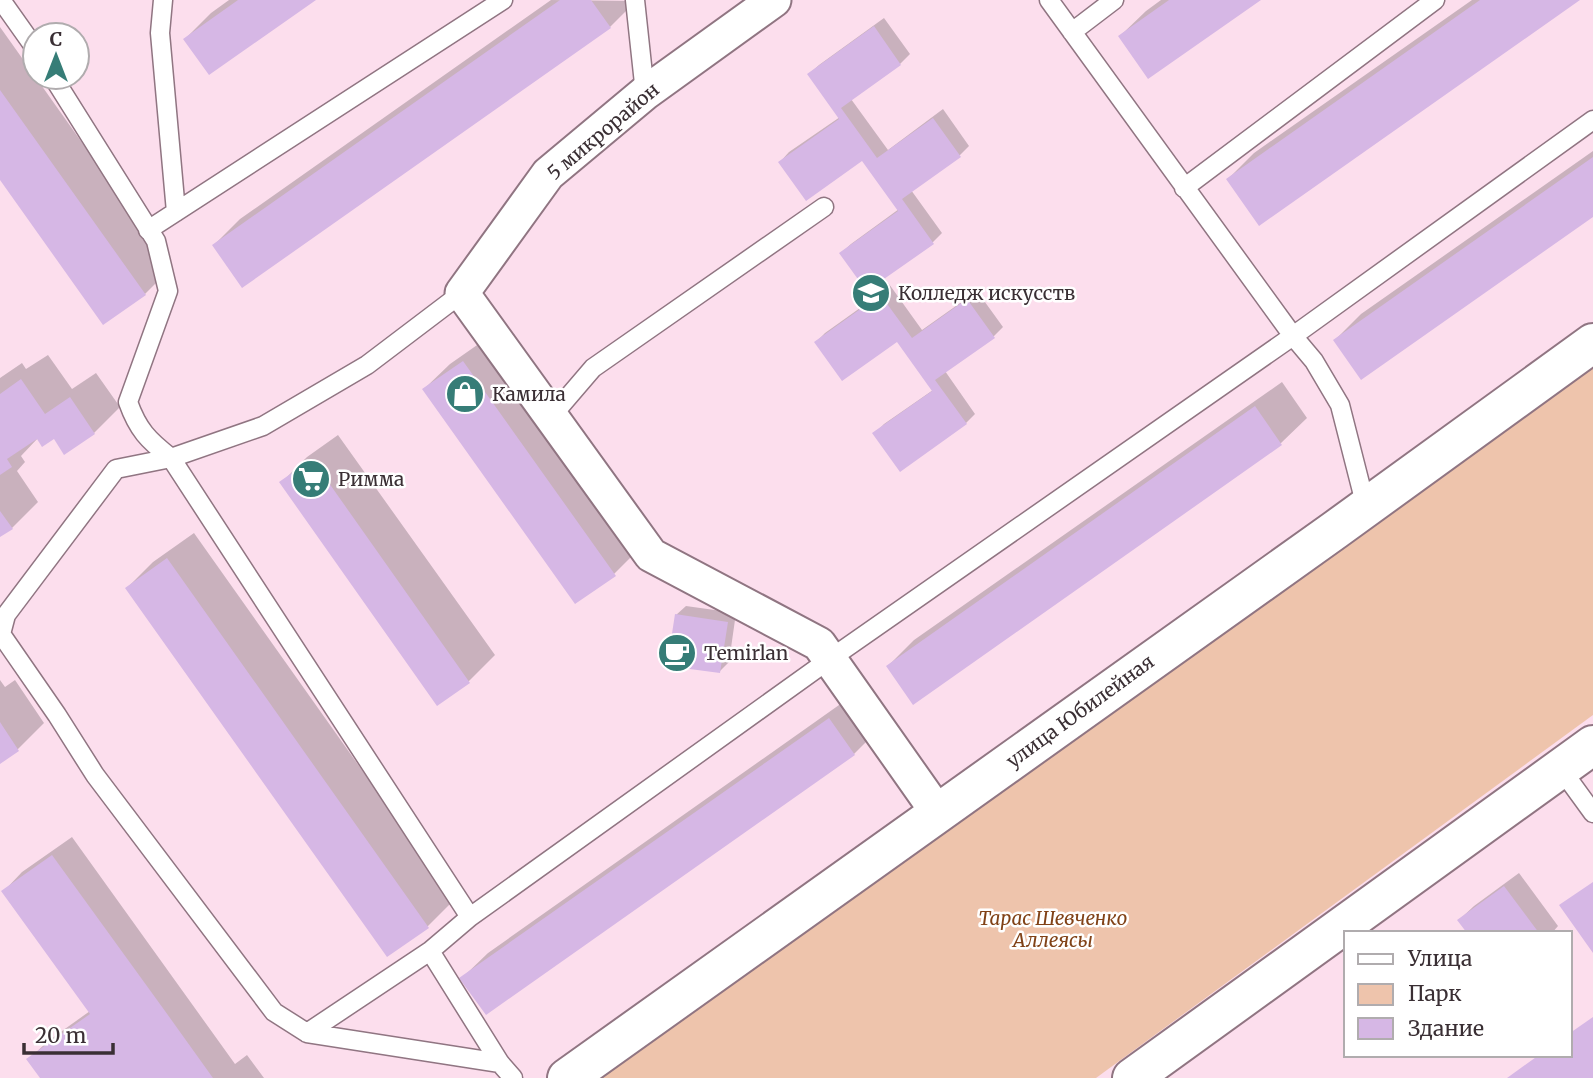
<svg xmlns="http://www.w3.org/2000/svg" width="1593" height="1078" font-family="Merriweather,serif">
<rect width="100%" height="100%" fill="#fcdeed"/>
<!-- green -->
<path fill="#eec4ac" d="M1593,363V715L1096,1078H593Z"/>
<!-- shadow -->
<path fill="#0003" d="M229,0H313L185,39L211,13Z
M551,0L636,1L610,27L214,245L240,219Z
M1161,0H1258L1120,36L1146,11Z
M1472,0H1577L1228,179L1254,153Z
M884,18L910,54L900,64L851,99L888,150L943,109L969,146L960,155L911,190L942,233L933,242L884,277L922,330L977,291L1003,327L994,336L945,371L975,414L966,423L874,434L884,424L933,390L897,340L816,342L825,333L874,298L841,253L851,244L899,209L863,158L780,162L789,152L840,117L809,74L819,65Z
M0,27L171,268L145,294L0,177Z
M1593,151V215L1335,340L1361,314Z
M490,336L640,548L614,574L424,389L450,364Z
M48,355L72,389L96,373L120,407L94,433L38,438L21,456L25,462L17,471L38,502L12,528L0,533V378L22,363L26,369Z
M1282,382L1307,418L1281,443L888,666L914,640Z
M338,435L495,655L469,681L437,704L281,483L307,457Z
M194,533L454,900L428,926L388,955L127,588L153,562Z
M686,606L736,613L729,662L719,672L676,615Z
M0,680L5,687L15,680L44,723L18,749L0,762Z
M856,693L880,728L854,754L486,1013L462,978L488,953Z
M72,837L235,1064L247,1055L264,1078H42L29,1059L48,1041L90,1011L4,891L22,872Z
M1519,873L1558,926L1552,933H1469L1459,920L1474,906Z"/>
<!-- building -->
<path fill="#d6b7e5" d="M238,0H316L209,75L183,39Z
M560,0H591L611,28L242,288L212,245Z
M1169,0H1261L1148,79L1118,36Z
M1480,0H1580L1259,226L1226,179Z
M874,26L901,65L841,108L877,158L933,118L961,157L902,199L934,244L874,286L912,338L967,299L995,338L935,380L967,424L900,472L872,433L932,391L897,342L842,381L814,342L873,300L839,253L898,211L862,161L806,201L778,162L839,119L807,74Z
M0,90L146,295L103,325L0,180Z
M1593,157V217L1361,380L1333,340Z
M463,361L616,576L575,604L422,389Z
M21,379L45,414L70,397L95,434L64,455L54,439L42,447L37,439L7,459L12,467L0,475V394Z
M1255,406L1282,445L913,705L886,666Z
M312,459L470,683L437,706L279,482Z
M0,511L13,529L0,537Z
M167,558L429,928L387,957L125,588Z
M675,614L728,622L720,673L667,666Z
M829,718L855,755L486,1015L459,978Z
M0,722L19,751L0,764Z
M52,855L165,1011L213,1078H40L26,1059L90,1014L1,891Z
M1593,882V953L1559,905Z
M1504,886L1539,933H1467L1457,920Z
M1593,1017V1078H1507L1539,1055H1570V1033Z"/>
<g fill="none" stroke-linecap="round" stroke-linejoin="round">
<defs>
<path id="service" d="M1,0L35,48
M163,0L160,33L176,212
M635,0L645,93
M1049,0L1293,336L1314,361L1340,405L1366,507
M1072,32L1114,0
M53,77L156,241L168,291L128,402C138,430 148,440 171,458L470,917L830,659L1293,336L1593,120
M1184,188L1435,0
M148,230L503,0
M462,293L367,365L263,426L171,458L116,469L6,615L1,634L57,715L95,775L274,1012L307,1033L500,1063L513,1078
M551,417L593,368L824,207
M1561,769L1593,813
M470,917L430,951L500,1063
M307,1033L430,951"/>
<path id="minor" d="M774,0L645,93L548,174L462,293L651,555L819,644L938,813"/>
<path id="tertiary" d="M567,1078L1335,530L1593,343
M1132,1078L1593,745"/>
</defs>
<!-- service casing -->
<use href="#service" stroke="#907582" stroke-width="21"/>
<!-- minor casing -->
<use href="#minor" stroke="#907582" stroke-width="37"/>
<!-- tertiary casing -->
<use href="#tertiary" stroke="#907582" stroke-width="42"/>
<!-- service -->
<use href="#service" stroke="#fff" stroke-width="18"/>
<!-- minor -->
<use href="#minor" stroke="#fff" stroke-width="33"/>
<!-- tertiary -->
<use href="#tertiary" stroke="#fff" stroke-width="38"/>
</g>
<!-- icons -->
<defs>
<symbol id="university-disc" viewBox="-11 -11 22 22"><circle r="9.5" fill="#367d77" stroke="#fff"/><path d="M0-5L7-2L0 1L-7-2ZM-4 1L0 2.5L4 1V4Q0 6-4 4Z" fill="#fff"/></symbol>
<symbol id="shop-disc" viewBox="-11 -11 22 22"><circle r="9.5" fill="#367d77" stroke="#fff"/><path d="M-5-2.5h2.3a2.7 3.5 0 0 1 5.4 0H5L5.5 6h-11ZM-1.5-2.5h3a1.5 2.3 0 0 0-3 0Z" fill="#fff"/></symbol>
<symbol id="supermarket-disc" viewBox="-11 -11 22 22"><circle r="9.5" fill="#367d77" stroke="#fff"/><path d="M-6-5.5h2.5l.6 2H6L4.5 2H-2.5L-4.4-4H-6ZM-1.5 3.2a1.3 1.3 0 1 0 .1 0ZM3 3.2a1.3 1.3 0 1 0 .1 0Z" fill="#fff"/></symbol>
<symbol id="cafe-disc" viewBox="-11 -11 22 22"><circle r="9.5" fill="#367d77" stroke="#fff"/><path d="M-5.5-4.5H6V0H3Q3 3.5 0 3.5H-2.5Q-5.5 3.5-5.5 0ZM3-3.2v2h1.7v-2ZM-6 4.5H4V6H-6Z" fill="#fff"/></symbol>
</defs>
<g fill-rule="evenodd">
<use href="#university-disc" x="849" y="271" width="44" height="44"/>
<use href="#shop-disc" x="443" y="372" width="44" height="44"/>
<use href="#supermarket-disc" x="289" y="457" width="44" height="44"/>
<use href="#cafe-disc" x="655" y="631" width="44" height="44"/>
</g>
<g text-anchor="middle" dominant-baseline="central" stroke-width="5" stroke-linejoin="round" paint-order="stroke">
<!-- street labels -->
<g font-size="19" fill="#3a2f34" stroke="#fff">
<text transform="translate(603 131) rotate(-40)">5 микрорайон</text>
<text transform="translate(1080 711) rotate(-36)">улица Юбилейная</text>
</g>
<!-- poi labels -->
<g font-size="19" fill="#3a2f34" stroke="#fff" text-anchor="start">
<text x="898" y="293">Колледж искусств</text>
<text x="492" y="394">Камила</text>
<text x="338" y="479">Римма</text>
<text x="704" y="653">Temirlan</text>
</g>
<!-- park labels -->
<g font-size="19" font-style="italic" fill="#814217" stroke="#fff">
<text x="1053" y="918">Тарас Шевченко<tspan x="1053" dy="22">Аллеясы</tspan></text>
</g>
</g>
<!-- legend -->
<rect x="1344" y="931" width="228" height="126" fill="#ffffff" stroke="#b0acae" stroke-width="2"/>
<rect x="1358" y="954" width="35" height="10" fill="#ffffff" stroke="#b0acae" stroke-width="2"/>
<text x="1408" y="966" font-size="21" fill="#3a2f34">Улица</text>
<rect x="1358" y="984" width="35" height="21" fill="#eec4ac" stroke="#b0acae" stroke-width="2"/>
<text x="1408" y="1001" font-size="21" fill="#3a2f34">Парк</text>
<rect x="1358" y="1018" width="35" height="21" fill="#d6b7e5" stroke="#b0acae" stroke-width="2"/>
<text x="1408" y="1036" font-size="21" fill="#3a2f34">Здание</text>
<!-- north arrow -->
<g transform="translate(56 56)"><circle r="33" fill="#ffffff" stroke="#b0acae" stroke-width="2"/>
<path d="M0-5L12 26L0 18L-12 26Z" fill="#367d77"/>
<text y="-10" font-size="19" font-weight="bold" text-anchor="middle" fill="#3a2f34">С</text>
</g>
<!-- scale -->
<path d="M24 1043v10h89v-10" fill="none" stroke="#3a2f34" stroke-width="3.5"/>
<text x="35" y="1043" font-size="21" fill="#3a2f34" stroke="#ffffff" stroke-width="5" paint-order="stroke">20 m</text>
</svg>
